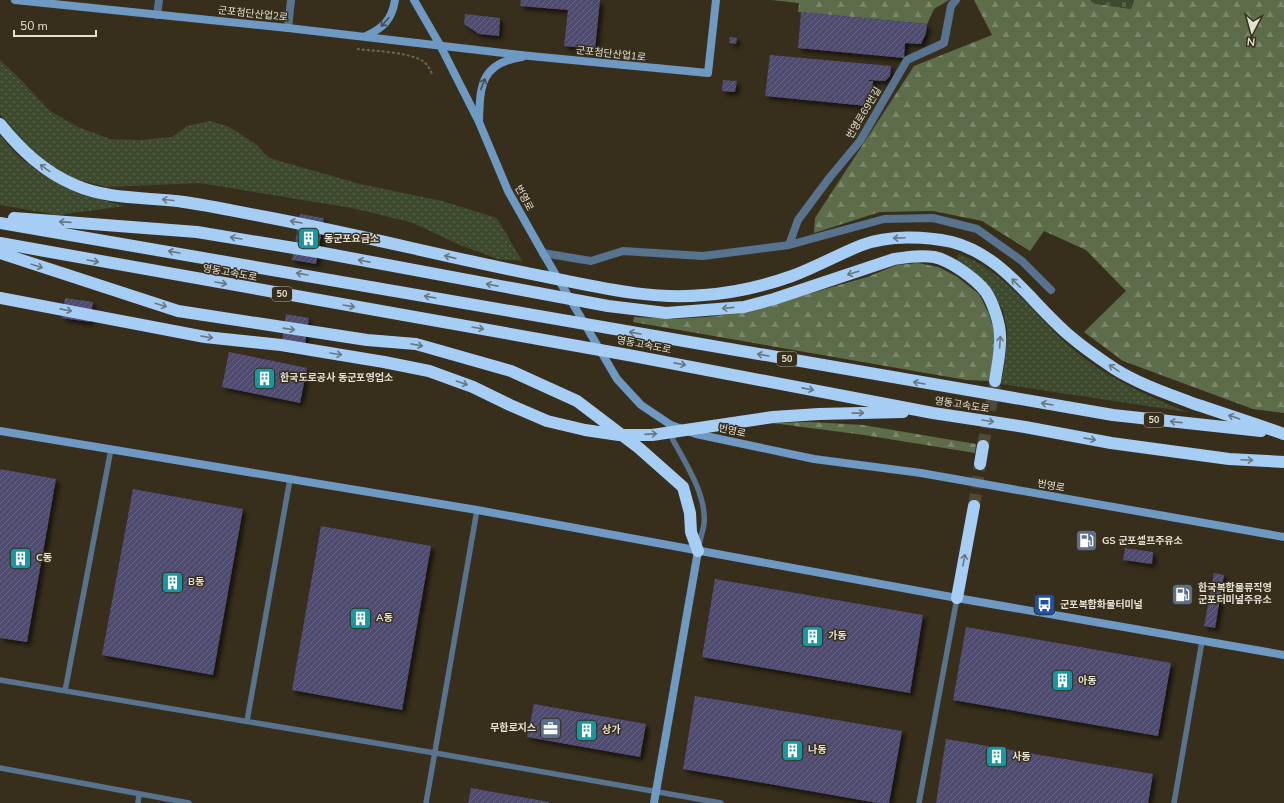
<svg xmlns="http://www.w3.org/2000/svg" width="1284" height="803" font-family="'Nunito Sans','Noto Sans KR',sans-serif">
<defs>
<pattern id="grass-dots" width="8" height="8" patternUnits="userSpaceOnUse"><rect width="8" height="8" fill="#3d4a2e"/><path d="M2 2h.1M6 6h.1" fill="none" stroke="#59644b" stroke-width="1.8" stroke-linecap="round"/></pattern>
<pattern id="forest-firs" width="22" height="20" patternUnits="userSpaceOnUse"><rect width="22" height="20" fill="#5d6d4a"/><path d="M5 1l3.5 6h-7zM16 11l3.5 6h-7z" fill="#7c886c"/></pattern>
<pattern id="cemetery-stones" width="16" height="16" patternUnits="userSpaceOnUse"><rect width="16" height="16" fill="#3d4a2e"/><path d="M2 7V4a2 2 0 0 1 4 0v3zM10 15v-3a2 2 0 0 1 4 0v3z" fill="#59644b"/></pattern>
<pattern id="building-hatch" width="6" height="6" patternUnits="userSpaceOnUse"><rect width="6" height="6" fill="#4f4b6e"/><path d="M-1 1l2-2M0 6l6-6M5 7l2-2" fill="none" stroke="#686482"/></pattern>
<filter id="shadow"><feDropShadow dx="3.5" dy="3.5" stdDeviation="2" flood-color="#0009"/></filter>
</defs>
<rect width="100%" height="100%" fill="#372f1c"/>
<!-- grass -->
<path fill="url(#grass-dots)" d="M0,60L21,80L50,111L78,127L110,139L139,140L172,137L187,126L210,121L229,127L256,144L269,158L360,184L442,201L497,218L522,261L498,259L460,245L413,223L352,208L200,183L106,187L73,178L36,156L0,114Z
M0,135C8,145 17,156 28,164C57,186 90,197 125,206L58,215L0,205Z
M959,254C965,257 972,259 978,263C1011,281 1038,318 1066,343C1101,375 1143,394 1187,412L1001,384L1006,353L1007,329L1003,311L989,286L956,261Z"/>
<!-- forest -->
<path fill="url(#forest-firs)" d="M771,0H949L934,9L927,24L798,12L799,3Z
M974,0H1091L1092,3L1131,9L1134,0H1284V413L1253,409L1123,361L1084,332L1126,291L1086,250L1044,231L1030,251L982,221L933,211L880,212L814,233L815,218L914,66L992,35Z
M918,263L938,267L956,276L979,294L989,314L995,334L994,351L989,381L966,380L633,322L634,317L675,319L707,317L742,313L867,277L897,265Z
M810,422L863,425L976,444L975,453L864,435L772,423Z"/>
<!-- cemetery -->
<path fill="url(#cemetery-stones)" d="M1091,0H1134L1131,9L1092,3Z"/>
<!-- building -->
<path fill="url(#building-hatch)" filter="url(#shadow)" d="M521,0H600L595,49L564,46L568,10L520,6Z
M801,12L927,24L926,33L921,44L905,43L904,58L798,48Z
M465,14L500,18L499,36L479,34L464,24Z
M730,37L737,38L736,44L729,43Z
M770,55L891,66L890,76L885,81L869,80V81H873L871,98L866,97L865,101H867V106L765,96Z
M723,80L737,81L735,92L722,91Z
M300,214L324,218L316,264L292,260Z
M65,298L93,302L90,322L62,318Z
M286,314L309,318L304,351L281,348Z
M229,352L307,368L300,403L222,387Z
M0,469L56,479L27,642L0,638Z
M133,489L243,509L213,675L102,655Z
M321,526L431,546L402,710L292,690Z
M1125,548L1153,552L1152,564L1123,560Z
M1214,573L1224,575L1215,628L1204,626Z
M715,579L923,615L910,693L702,657Z
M966,627L1171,663L1158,736L953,700Z
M695,696L902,731L889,803H878L683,769Z
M534,704L646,724L640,757L527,737Z
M946,739L1153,774L1148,803H936Z
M471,788L549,802V803H468Z"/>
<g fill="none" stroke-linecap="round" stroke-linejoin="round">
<!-- highway-tunnel -->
<path stroke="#514937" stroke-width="12" stroke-dasharray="12 6" stroke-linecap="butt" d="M983,446L995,384
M974,506L980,464"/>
<!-- path -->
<path stroke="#6d6655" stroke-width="2" stroke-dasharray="3 2" stroke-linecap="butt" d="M357,49C374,51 408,52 423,61C427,64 430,69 432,74"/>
<!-- lane -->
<path stroke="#58738e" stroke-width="5.5" d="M672,431L673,440C686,464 707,496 704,524C703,531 700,539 699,546
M0,680L435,753L721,803
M65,691L111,449
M247,721L290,479
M0,768L189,803
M138,803L139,794
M426,803L477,510
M919,803L957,598
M1174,803L1202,641"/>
<!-- street -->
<path stroke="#58738e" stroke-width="8" d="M157,15L159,0
M288,28L291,0
M789,245L798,220L830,177L860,141L907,60L944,43L951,6L956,0
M543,253L591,261L623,251L703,256L789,245L884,219L933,218L977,229L1022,261L1051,290"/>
<!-- secondary -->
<path stroke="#6d99c3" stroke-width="8" d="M15,0L288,28L530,56L708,73L716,0
M414,0L440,45L479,122L508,191L543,253L617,379L641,405L671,425L696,434L814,459L921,473L1284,537
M366,36C383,28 392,20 395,0
M479,122C480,87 480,63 522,57
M0,431L477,510L957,598L1284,655
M654,803L698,551"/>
<!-- highway -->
<path stroke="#a6cef5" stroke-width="12" d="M0,124C21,150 44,172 75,185C109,200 148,197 184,202C212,206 239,212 266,217C362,235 457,260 552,278C602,288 653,300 704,295C734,293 764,286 792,276C816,267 839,254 862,245C889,235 924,236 952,242C1003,255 1032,304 1070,336C1084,348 1100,359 1115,369C1139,384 1166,393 1192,403C1222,413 1253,423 1284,434
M14,218L197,232L318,252L608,306L666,313L744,307L774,299L894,259C908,257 920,255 934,257C950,260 976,279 986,292C993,303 1000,323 1000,336C1001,351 997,366 995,381
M0,223L1113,415L1261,431
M0,243L628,355L933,413L1025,427L1111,443L1229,459L1284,462
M0,253L178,311L367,340L416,344L511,371L577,401L639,448L683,487L690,513L691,532L698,551
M0,298L205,337L281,345L384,362L429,371L473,387L510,405L547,421L585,430L619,435H652L773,417L819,414L903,412
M980,464L983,446
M957,598L974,506"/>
</g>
<!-- one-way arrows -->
<defs><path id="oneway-shaft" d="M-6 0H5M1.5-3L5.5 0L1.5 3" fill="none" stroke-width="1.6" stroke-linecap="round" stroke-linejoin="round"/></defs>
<g stroke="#474f4e">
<use href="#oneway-shaft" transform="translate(385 22) rotate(132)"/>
<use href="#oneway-shaft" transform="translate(483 84) rotate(-69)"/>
</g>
<g stroke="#69777e">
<use href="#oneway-shaft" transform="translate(45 168) rotate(-144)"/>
<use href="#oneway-shaft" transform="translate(168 200) rotate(-175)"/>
<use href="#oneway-shaft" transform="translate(65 222) rotate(-176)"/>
<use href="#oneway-shaft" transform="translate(296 222) rotate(-170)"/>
<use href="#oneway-shaft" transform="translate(236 238) rotate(-171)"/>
<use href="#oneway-shaft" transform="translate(899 238) rotate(178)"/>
<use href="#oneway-shaft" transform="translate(174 252) rotate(-170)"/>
<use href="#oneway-shaft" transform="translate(450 257) rotate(-167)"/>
<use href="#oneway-shaft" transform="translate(93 261) rotate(10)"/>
<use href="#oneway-shaft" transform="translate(364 261) rotate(-169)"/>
<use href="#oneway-shaft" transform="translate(37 266) rotate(18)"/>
<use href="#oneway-shaft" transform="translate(853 273) rotate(162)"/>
<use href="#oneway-shaft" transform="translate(302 274) rotate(-170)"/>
<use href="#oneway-shaft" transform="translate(221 283) rotate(10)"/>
<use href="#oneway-shaft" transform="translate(1016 283) rotate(-135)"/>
<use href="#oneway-shaft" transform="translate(492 285) rotate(-169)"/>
<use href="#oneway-shaft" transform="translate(430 297) rotate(-170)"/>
<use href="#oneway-shaft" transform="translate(161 305) rotate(17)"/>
<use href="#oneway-shaft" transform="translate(349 306) rotate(10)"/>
<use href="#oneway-shaft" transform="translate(728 308) rotate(174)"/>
<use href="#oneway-shaft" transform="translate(66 310) rotate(11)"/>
<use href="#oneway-shaft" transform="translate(478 328) rotate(10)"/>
<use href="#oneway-shaft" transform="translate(289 329) rotate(8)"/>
<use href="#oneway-shaft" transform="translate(635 333) rotate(-170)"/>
<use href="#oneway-shaft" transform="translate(207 337) rotate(8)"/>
<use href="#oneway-shaft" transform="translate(1000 342) rotate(-86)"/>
<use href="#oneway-shaft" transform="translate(417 345) rotate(11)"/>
<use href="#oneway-shaft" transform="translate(336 354) rotate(9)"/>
<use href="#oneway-shaft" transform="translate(763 355) rotate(-170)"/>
<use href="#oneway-shaft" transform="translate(680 364) rotate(11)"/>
<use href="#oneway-shaft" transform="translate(1114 368) rotate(-146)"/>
<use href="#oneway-shaft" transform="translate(462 383) rotate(19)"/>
<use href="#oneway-shaft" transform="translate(919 383) rotate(-170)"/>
<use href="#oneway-shaft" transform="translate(808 389) rotate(11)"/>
<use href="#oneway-shaft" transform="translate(1047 404) rotate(-170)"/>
<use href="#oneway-shaft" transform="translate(858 413) rotate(-1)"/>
<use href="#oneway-shaft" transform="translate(1234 417) rotate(-161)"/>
<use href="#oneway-shaft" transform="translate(988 421) rotate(9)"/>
<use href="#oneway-shaft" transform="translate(1176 422) rotate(-174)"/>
<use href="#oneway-shaft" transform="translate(651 434) rotate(-4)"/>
<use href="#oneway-shaft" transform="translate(1090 439) rotate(10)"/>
<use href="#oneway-shaft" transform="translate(1247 460) rotate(3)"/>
<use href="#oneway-shaft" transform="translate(964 560) rotate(-79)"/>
</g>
<!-- icons -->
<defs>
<symbol id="building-square" viewBox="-11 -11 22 22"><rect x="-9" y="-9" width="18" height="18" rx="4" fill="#0f9aa8" stroke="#372f1c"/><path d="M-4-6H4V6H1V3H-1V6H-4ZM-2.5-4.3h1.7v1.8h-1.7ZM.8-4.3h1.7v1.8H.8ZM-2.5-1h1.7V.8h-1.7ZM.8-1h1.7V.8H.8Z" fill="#fff"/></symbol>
<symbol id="fuel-square" viewBox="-11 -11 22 22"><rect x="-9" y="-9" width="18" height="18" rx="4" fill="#5c6f8a" stroke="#372f1c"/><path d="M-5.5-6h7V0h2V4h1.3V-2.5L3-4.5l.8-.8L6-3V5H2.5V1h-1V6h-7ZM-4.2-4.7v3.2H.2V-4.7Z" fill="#fff"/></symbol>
<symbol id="bus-square" viewBox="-11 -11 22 22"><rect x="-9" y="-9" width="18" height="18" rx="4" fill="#1a4fb4" stroke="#372f1c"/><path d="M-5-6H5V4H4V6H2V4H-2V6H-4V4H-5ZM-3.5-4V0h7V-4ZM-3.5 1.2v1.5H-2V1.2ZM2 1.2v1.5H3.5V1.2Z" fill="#fff"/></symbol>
<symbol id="office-square" viewBox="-11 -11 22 22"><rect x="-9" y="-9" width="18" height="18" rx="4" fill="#5c6f8a" stroke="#372f1c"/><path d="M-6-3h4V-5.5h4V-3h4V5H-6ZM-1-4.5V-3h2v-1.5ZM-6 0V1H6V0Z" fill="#fff"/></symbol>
</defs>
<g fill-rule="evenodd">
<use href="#building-square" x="296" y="226" width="25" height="25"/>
<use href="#building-square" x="252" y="366" width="25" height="25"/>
<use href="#fuel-square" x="1074" y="528" width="25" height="25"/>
<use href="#building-square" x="8" y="546" width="25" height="25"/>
<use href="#building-square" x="160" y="570" width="25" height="25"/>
<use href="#fuel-square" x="1170" y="582" width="25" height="25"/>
<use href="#bus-square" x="1032" y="592" width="25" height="25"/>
<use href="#building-square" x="348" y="606" width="25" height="25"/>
<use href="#building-square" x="800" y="624" width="25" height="25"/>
<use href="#building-square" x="1050" y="668" width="25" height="25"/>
<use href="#office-square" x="538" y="716" width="25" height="25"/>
<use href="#building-square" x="574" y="718" width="25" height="25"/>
<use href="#building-square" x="780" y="738" width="25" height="25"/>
<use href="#building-square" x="984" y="744" width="25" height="25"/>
</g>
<g text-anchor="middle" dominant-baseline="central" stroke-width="3" stroke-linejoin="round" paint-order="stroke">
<!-- shield labels -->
<g fill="#372f1c" stroke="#b0aa9c" stroke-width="1">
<rect x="272" y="287" width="20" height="14" rx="3"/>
<rect x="777" y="352" width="20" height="14" rx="3"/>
<rect x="1144" y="413" width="20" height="14" rx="3"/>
</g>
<g font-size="9" font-weight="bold" fill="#e4dfd3">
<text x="282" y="294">50</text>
<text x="787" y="359">50</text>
<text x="1154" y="420">50</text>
</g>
<!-- street labels -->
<g font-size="10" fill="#e4dfd3" stroke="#372f1c">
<text transform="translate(253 14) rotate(6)">군포첨단산업2로</text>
<text transform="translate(611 54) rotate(6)">군포첨단산업1로</text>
<text transform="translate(864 113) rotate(-59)">번영로69번길</text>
<text transform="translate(524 198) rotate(62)">번영로</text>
<text transform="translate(230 273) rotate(10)">영동고속도로</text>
<text transform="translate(644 345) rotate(11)">영동고속도로</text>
<text transform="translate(962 405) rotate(9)">영동고속도로</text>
<text transform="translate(732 431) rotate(12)">번영로</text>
<text transform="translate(1051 486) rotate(10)">번영로</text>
</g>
<!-- poi labels -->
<g font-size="10" font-weight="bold" fill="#e4dfd3" stroke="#372f1c" text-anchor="start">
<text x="324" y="239">동군포요금소</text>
<text x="280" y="378">한국도로공사 동군포영업소</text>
<text x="1102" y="541">GS 군포셀프주유소</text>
<text x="36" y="558">C동</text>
<text x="188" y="582">B동</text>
<text x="1198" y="588">한국복합물류직영<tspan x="1198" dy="12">군포터미널주유소</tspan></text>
<text x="1060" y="605">군포복합화물터미널</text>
<text x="376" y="618">A동</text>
<text x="828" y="636">가동</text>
<text x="1078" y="681">아동</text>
<text x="536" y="728" text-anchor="end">무한로지스</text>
<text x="602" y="730">상가</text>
<text x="808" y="750">나동</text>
<text x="1012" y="757">사동</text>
</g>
</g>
<!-- north arrow -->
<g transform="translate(1252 32) rotate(186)" stroke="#372f1c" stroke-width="3" paint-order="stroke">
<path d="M0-3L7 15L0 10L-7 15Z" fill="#e4dfd3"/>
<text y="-6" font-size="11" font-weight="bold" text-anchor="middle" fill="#e4dfd3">N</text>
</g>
<!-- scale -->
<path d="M14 30v6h82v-6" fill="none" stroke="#e4dfd3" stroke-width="2"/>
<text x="20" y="30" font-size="12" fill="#e4dfd3" stroke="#372f1c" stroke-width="3" paint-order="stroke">50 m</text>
</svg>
